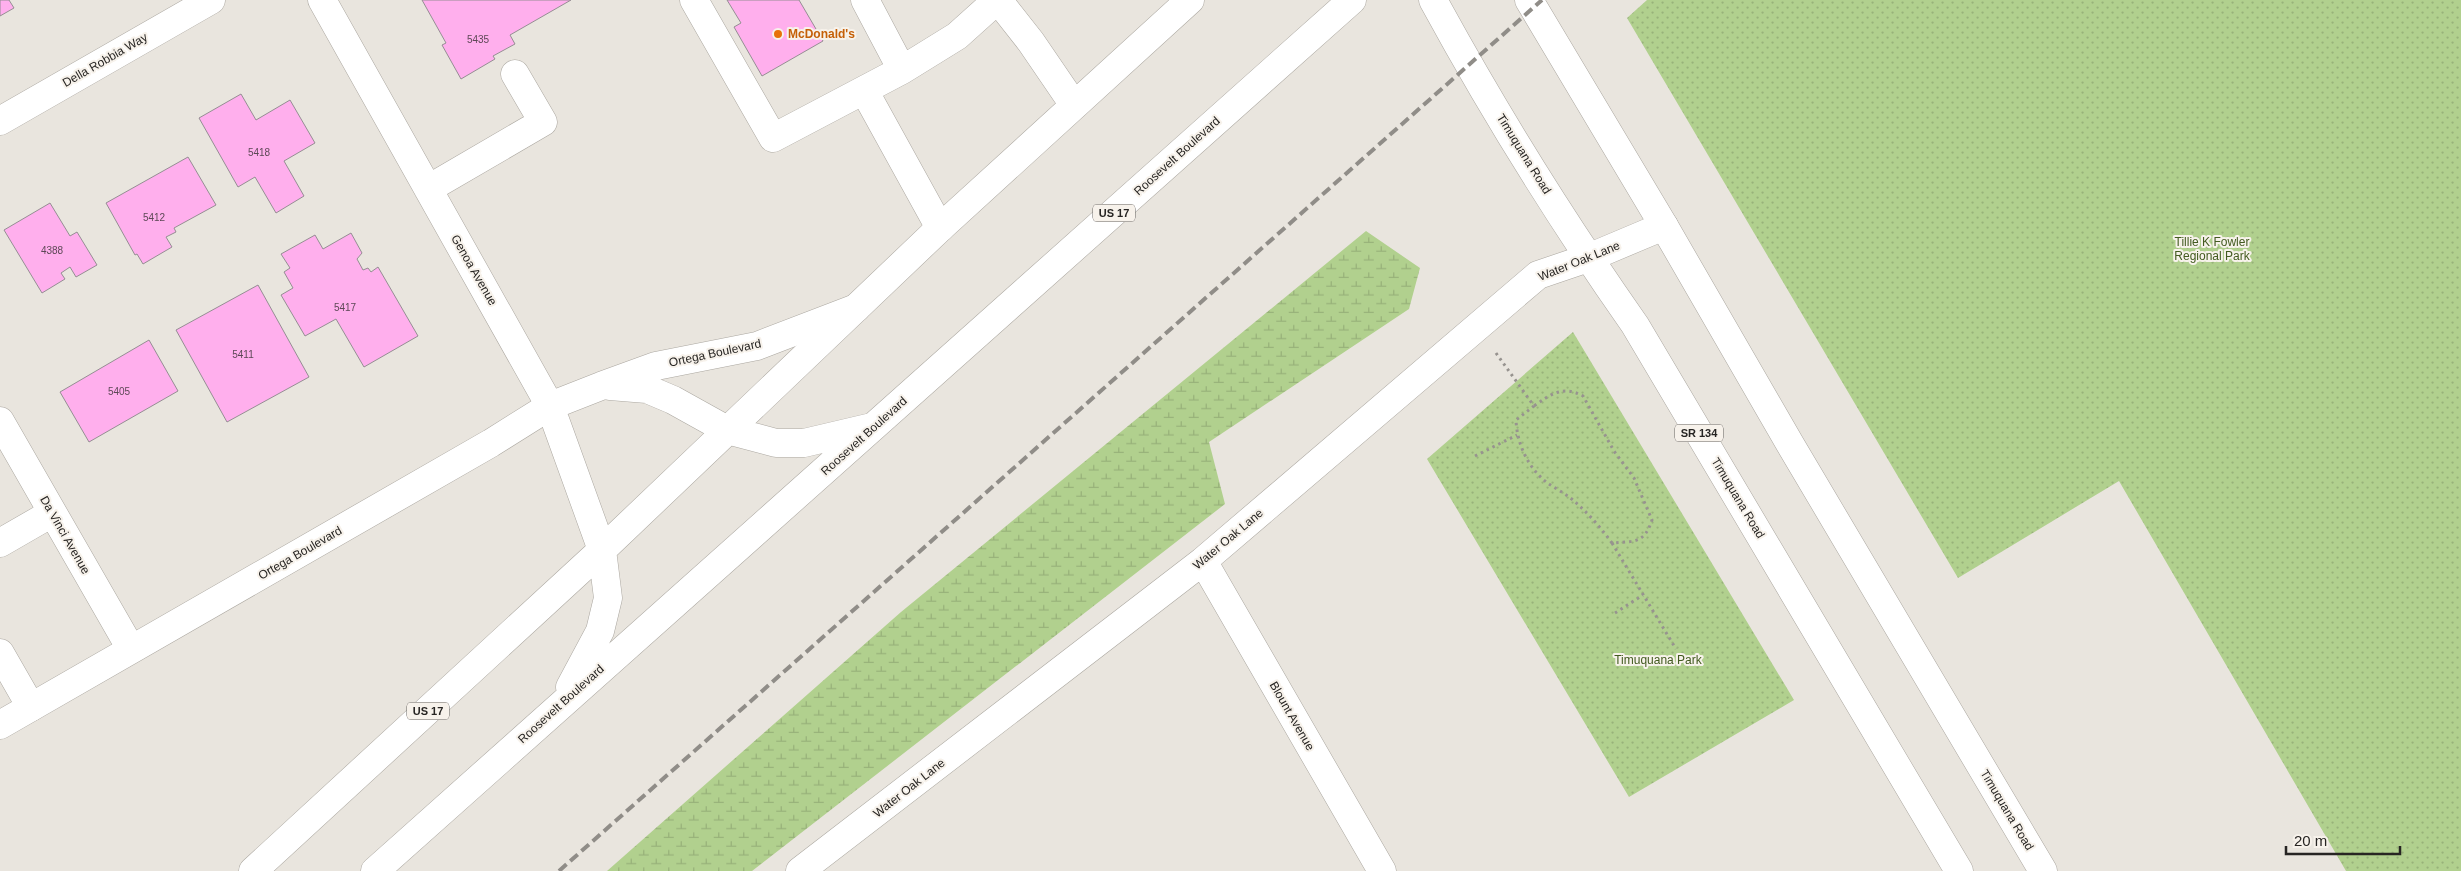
<svg xmlns="http://www.w3.org/2000/svg" width="2461" height="871" font-family="Arial,sans-serif">
<defs>
<pattern id="wetland-marsh" width="20" height="14" patternUnits="userSpaceOnUse" patternTransform="scale(1.25)"><rect width="20" height="14" fill="#b1d08e"/><path d="M1 5h8M5 5V1M11 12h8M15 12V8" fill="none" stroke="#98b27a"/></pattern>
<pattern id="park-dots" width="8" height="8" patternUnits="userSpaceOnUse" patternTransform="scale(1.25)"><rect width="8" height="8" fill="#b1d08e"/><path d="M2 2h.1M6 6h.1" fill="none" stroke="#98b27a" stroke-width="1.8" stroke-linecap="round"/></pattern>
</defs>
<rect width="100%" height="100%" fill="#e9e5de"/>
<!-- wetland -->
<path fill="url(#wetland-marsh)" d="M1366,231L1420,268L1409,309L1209,442L1225,504L752,871H607L901,612Z"/>
<!-- park -->
<path fill="url(#park-dots)" d="M1647,0H2461V871H2346L2119,481L1958,578L1627,18Z
M1573,332L1794,700L1629,797L1427,459Z"/>
<!-- building -->
<path fill="#ffafed" stroke="#958e93" d="M0,0H9L14,8L0,16Z
M422,0H571L510,35L515,44L493,56L495,59L461,79L442,45L446,43Z
M727,0H799L823,41L762,76L734,27L741,23Z
M241,94L256,120L290,100L315,143L284,161L304,196L276,213L255,177L238,187L199,118Z
M188,157L216,205L174,228L176,232L166,237L172,247L143,264L137,254L135,255L106,203Z
M50,203L70,236L77,232L97,265L76,277L70,267L61,273L65,279L42,293L4,230Z
M351,233L362,253L357,259L363,270L368,268L371,272L378,267L418,336L364,367L336,319L305,336L281,295L293,288L284,272L290,268L281,254L315,235L323,249Z
M258,285L309,377L227,422L176,330Z
M149,340L178,391L89,442L60,392Z"/>
<g fill="none" stroke-linecap="round" stroke-linejoin="round">
<defs>
<path id="minor" d="M322,0L550,406
M694,0L773,138L902,70L865,0
M998,0L1031,42L1074,105
M902,70L957,36L997,0
M865,92L940,228
M0,121L211,0
M428,189L543,122L515,74
M0,421L131,649
M0,543L52,513
M1203,561L1382,871
M0,653L31,707
M800,871L1203,561L1538,275L1588,258L1664,226"/>
<path id="major" d="M1433,0C1494,112 1562,221 1635,325L1959,871
M1529,0L1664,226L1790,444L2043,871
M610,386L647,389L673,400L727,430
M550,406L602,550
M0,725L491,443L550,406L601,386L656,366L757,346L856,308"/>
<path id="highway" d="M727,430L776,443H804L872,427
M570,687L600,631L608,598L602,550
M253,871L602,550L940,228L1190,0
M375,871L1352,0"/>
</defs>
<!-- minor casing -->
<use href="#minor" stroke="#aba7a0" stroke-width="29"/>
<!-- major casing -->
<use href="#major" stroke="#aba7a0" stroke-width="29"/>
<!-- highway casing -->
<use href="#highway" stroke="#aba7a0" stroke-width="29"/>
<!-- path -->
<path stroke="#97938f" stroke-width="3" stroke-dasharray="2.5 4" stroke-linecap="butt" d="M1496,353L1534,406L1516,420C1517,443 1527,466 1545,481C1554,488 1565,493 1574,501C1588,513 1601,528 1612,543C1635,541 1644,544 1652,520L1634,478L1614,451L1583,396C1563,385 1551,394 1534,406
M1475,456L1517,435
M1612,543L1676,649
M1615,613L1643,595"/>
<!-- minor -->
<use href="#minor" stroke="#fff" stroke-width="28"/>
<!-- major -->
<use href="#major" stroke="#fff" stroke-width="28"/>
<!-- highway -->
<use href="#highway" stroke="#fff" stroke-width="28"/>
<!-- rail -->
<path stroke="#908d88" stroke-width="4" stroke-dasharray="10 5" stroke-linecap="butt" d="M559,871L1542,0"/>
</g>
<!-- markers -->
<circle fill="#e8710a" stroke="#f7f2eb" stroke-width="2" cx="778" cy="34" r="5"/>
<g text-anchor="middle" dominant-baseline="central" stroke-width="4" stroke-linejoin="round" paint-order="stroke">
<!-- number labels -->
<g font-size="10" fill="#5d4856">
<text x="478" y="39">5435</text>
<text x="259" y="152">5418</text>
<text x="154" y="217">5412</text>
<text x="52" y="250">4388</text>
<text x="345" y="307">5417</text>
<text x="243" y="354">5411</text>
<text x="119" y="391">5405</text>
</g>
<!-- shield labels -->
<g fill="#f7f2eb" stroke="#65625f" stroke-width="1">
<rect x="1093" y="204.5" width="42" height="17" rx="4"/>
<rect x="1675" y="424.5" width="48" height="17" rx="4"/>
<rect x="407" y="702.5" width="42" height="17" rx="4"/>
</g>
<g font-size="11" font-weight="bold" fill="#272523">
<text x="1114" y="213">US 17</text>
<text x="1699" y="433">SR 134</text>
<text x="428" y="711">US 17</text>
</g>
<!-- food labels -->
<g font-size="12" font-weight="bold" fill="#c56008" stroke="#f7f2eb" text-anchor="start">
<text x="788" y="34">McDonald's</text>
</g>
<!-- street labels -->
<g font-size="12" fill="#272523" stroke="#f7f2eb">
<text transform="translate(105 60) rotate(-30)">Della Robbia Way</text>
<text transform="translate(1524 154) rotate(58)">Timuquana Road</text>
<text transform="translate(1177 156) rotate(-42)">Roosevelt Boulevard</text>
<text transform="translate(1579 261) rotate(-22)">Water Oak Lane</text>
<text transform="translate(474 270) rotate(60)">Genoa Avenue</text>
<text transform="translate(715 353) rotate(-12)">Ortega Boulevard</text>
<text transform="translate(864 436) rotate(-42)">Roosevelt Boulevard</text>
<text transform="translate(1738 498) rotate(59)">Timuquana Road</text>
<text transform="translate(65 535) rotate(60)">Da Vinci Avenue</text>
<text transform="translate(1228 539) rotate(-40)">Water Oak Lane</text>
<text transform="translate(300 553) rotate(-30)">Ortega Boulevard</text>
<text transform="translate(561 704) rotate(-42)">Roosevelt Boulevard</text>
<text transform="translate(1292 716) rotate(60)">Blount Avenue</text>
<text transform="translate(909 788) rotate(-38)">Water Oak Lane</text>
<text transform="translate(2007 810) rotate(59)">Timuquana Road</text>
</g>
<!-- park labels -->
<g font-size="12" fill="#435b20" stroke="#f7f2eb">
<text x="2212" y="242">Tillie K Fowler<tspan x="2212" dy="14">Regional Park</tspan></text>
<text x="1658" y="660">Timuquana Park</text>
</g>
</g>
<!-- scale -->
<path d="M2286 846v8h114v-8" fill="none" stroke="#272523" stroke-width="2.5"/>
<text x="2294" y="846" font-size="15" fill="#272523" stroke="#f7f2eb" stroke-width="4" paint-order="stroke">20 m</text>
</svg>
